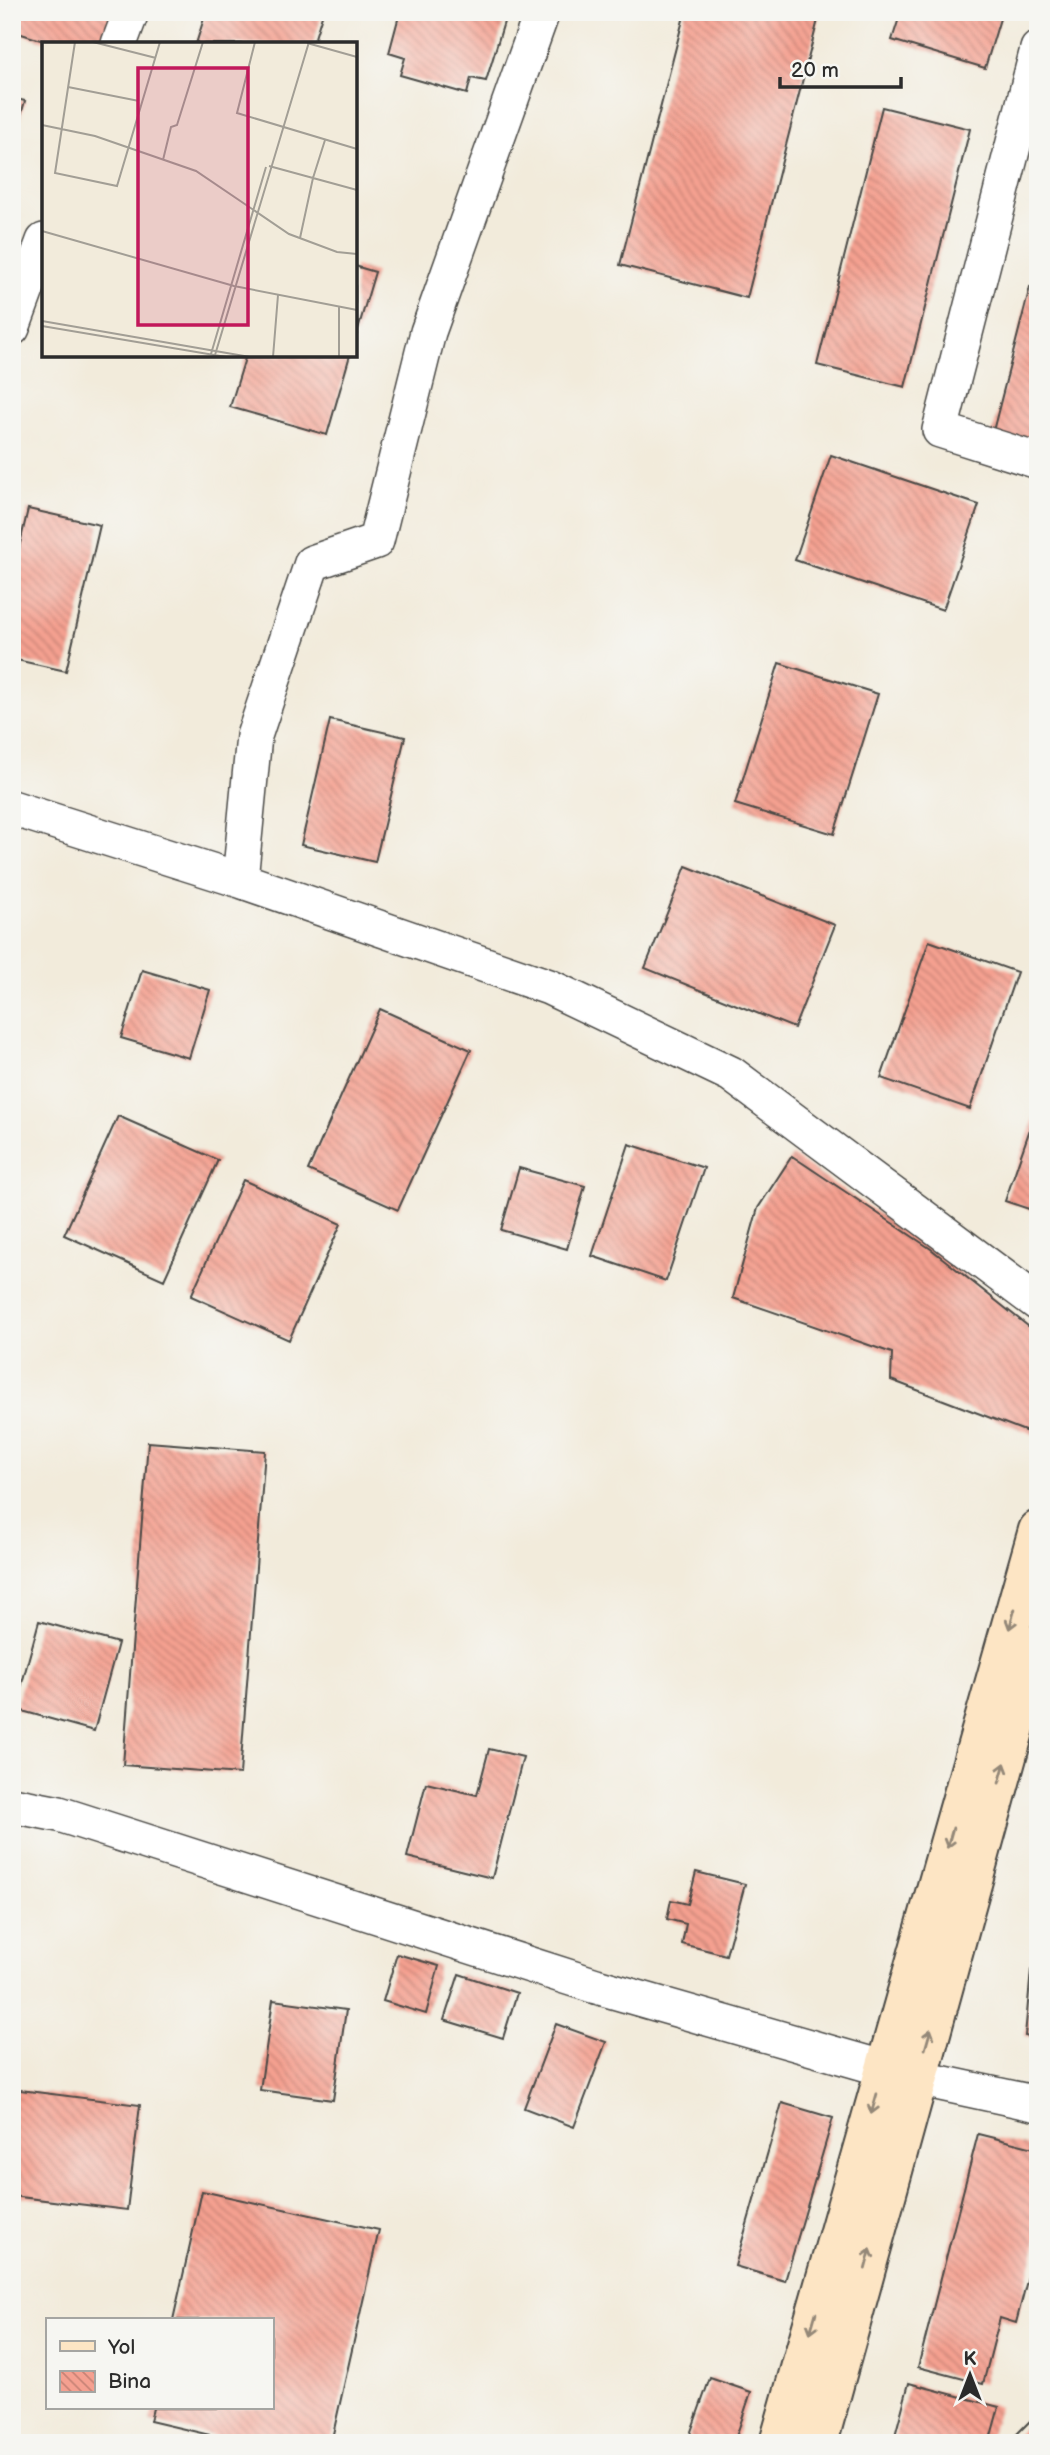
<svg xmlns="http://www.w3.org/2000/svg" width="1050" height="2455" font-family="'Balsamiq Sans',sans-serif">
<defs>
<pattern id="building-back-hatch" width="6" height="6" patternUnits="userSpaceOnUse" patternTransform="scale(1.75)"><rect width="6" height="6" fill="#f5a090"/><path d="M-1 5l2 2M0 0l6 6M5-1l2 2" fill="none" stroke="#c78376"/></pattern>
</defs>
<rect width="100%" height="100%" fill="#f6f6f2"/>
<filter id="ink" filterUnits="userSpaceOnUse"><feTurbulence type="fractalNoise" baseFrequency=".0143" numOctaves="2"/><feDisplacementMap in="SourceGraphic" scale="14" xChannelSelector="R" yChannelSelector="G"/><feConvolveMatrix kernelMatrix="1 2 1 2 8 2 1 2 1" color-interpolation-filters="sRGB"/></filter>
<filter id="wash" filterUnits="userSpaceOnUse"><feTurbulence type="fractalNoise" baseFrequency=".00686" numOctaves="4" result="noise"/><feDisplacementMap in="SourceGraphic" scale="28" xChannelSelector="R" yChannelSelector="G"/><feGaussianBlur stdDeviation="1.57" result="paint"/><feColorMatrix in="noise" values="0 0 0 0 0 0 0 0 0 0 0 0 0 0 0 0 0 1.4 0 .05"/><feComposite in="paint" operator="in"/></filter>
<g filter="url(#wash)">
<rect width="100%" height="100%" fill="#f2ebdb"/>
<g id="blocks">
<!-- building -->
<path fill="url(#building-back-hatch)" d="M14,12H114L104,44H53L12,31Z
M206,12H323L313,44H196Z
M400,12H507L486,81L471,78L467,94L400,75L405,58L389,53Z
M685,12H820L747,298L620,265Z
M901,12H1002L985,68L892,40Z
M12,98L25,101L13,142H12Z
M882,107L970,129L905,387L817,365Z
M355,266L375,272L356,336H355Z
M1030,287L1038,289V447L992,435Z
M246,355H350L327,435L230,407Z
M831,455L979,505L943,610L795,560Z
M28,509L100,525L66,671L12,659V578Z
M779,663L878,694L834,834L735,804Z
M330,720L405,737L375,862L301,845Z
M686,866L835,925L794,1028L645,968Z
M929,941L1017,972L970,1109L881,1078Z
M142,970L210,990L189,1058L121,1038Z
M380,1009L471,1050L398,1210L308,1170Z
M1037,1109H1038V1212L1005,1201Z
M118,1116L218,1160L164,1280L64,1235Z
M629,1144L704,1168L666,1281L592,1256Z
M792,1156L931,1249L1038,1334V1436L891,1380L892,1353L733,1298L758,1208Z
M519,1168L585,1186L567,1249L501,1230Z
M243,1180L341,1224L289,1340L191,1296Z
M148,1442L265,1451L240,1774L123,1765Z
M39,1621L118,1643L94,1731L15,1709Z
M489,1749L523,1757L492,1878L407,1857L426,1783L477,1795Z
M696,1872L745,1884L726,1955L682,1944L686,1924L667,1919L671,1900L688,1904Z
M397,1954L439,1966L426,2014L383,2001Z
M1038,1965V2039L1025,2036L1031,1970Z
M459,1974L517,1993L503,2038L444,2020Z
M273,2000L346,2010L333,2100L260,2090Z
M556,2024L606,2042L574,2127L524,2108Z
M12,2089L140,2105L127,2210L12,2196Z
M782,2103L833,2118L785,2281L735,2266Z
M978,2134L1038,2149V2238L1016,2323L1000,2318L983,2384L918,2367Z
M202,2191L379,2230L331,2443H244L150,2421L153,2408H271V2320H173Z
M710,2378L751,2392L734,2443H687Z
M909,2383L999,2407L989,2443H893Z
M1035,2416L1038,2417V2443H1008Z"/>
</g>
</g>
<g filter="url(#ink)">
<use href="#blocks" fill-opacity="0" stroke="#494845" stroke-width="2"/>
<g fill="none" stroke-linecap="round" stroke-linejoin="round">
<defs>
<path id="street" d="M119,44L131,12
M1038,49L940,430L1038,461
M12,328L44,241
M12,808L240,880L549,987L731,1074L1038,1303
M240,880L254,736L312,563L376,541L428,332L542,12
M12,1805L59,1814L596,1986L917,2078L1038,2104"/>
<path id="secondary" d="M779,2443L1038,1530
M818,2443L1038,1644"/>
</defs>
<!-- street casing -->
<use href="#street" stroke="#494845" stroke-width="38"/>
<!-- secondary casing -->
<use href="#secondary" stroke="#494845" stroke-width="42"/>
<!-- street -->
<use href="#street" stroke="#fff" stroke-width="35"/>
<!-- secondary -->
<use href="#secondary" stroke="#fde5c4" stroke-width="38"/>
</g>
<!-- one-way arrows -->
<defs><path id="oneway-shaft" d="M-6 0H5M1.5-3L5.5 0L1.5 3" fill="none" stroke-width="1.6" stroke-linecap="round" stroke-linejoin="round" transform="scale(1.75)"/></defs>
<g stroke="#948878">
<use href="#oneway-shaft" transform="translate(1012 1619) rotate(106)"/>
<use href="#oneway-shaft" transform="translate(1002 1773) rotate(-74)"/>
<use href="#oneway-shaft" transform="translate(950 1838) rotate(106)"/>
<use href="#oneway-shaft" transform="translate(928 2039) rotate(-74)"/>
<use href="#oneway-shaft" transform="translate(874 2104) rotate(106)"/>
<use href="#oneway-shaft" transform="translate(868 2259) rotate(-75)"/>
<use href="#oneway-shaft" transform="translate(813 2323) rotate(106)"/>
</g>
</g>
<!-- overview -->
<g transform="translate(42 42)">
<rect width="315" height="315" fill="#f2ebdb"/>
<path fill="none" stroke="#a29e95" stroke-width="2" d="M33,0L13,131L75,144L118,0M51,0L114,16M213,0L195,71L315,107M265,1L315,15M26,45L97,59M0,83L53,94L154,129L247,192L295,210L315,212M283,98L271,136L315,148M121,118L129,85L135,83L161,0M227,124L271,136L258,196M0,189L192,244L315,268M0,279L208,315M0,284L184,315M169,312L224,125M173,313L267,0M231,315L236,253M297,315V265"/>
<path fill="#c2185b" fill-opacity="0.15" stroke="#c2185b" stroke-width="3.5" d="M96,26H206V283H96Z"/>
<rect width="315" height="315" fill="none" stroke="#2b2b2b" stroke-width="3.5"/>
</g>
<!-- margin -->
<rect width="1050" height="2455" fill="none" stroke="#f6f6f2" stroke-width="42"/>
<!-- legend -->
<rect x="46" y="2318" width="228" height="91" fill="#f6f6f2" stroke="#a5a5a2" stroke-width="2"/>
<rect x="60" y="2341" width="35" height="10" fill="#fde5c4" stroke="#a5a5a2" stroke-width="2"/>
<text x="108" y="2354" font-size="21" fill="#2b2b2b">Yol</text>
<rect x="60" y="2371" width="35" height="21" fill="url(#building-back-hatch)" stroke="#a5a5a2" stroke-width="2"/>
<text x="108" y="2388" font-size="21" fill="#2b2b2b">Bina</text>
<!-- north arrow -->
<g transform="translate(970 2375)" stroke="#f6f6f2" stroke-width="5" paint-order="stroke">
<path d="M0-5L12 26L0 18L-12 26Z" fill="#2b2b2b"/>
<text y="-10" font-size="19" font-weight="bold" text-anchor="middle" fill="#2b2b2b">K</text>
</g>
<!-- scale -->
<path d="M780 77v10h121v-10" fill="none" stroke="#2b2b2b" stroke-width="3.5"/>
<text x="791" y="77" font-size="21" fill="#2b2b2b" stroke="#f6f6f2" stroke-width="5" paint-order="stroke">20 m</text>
</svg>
